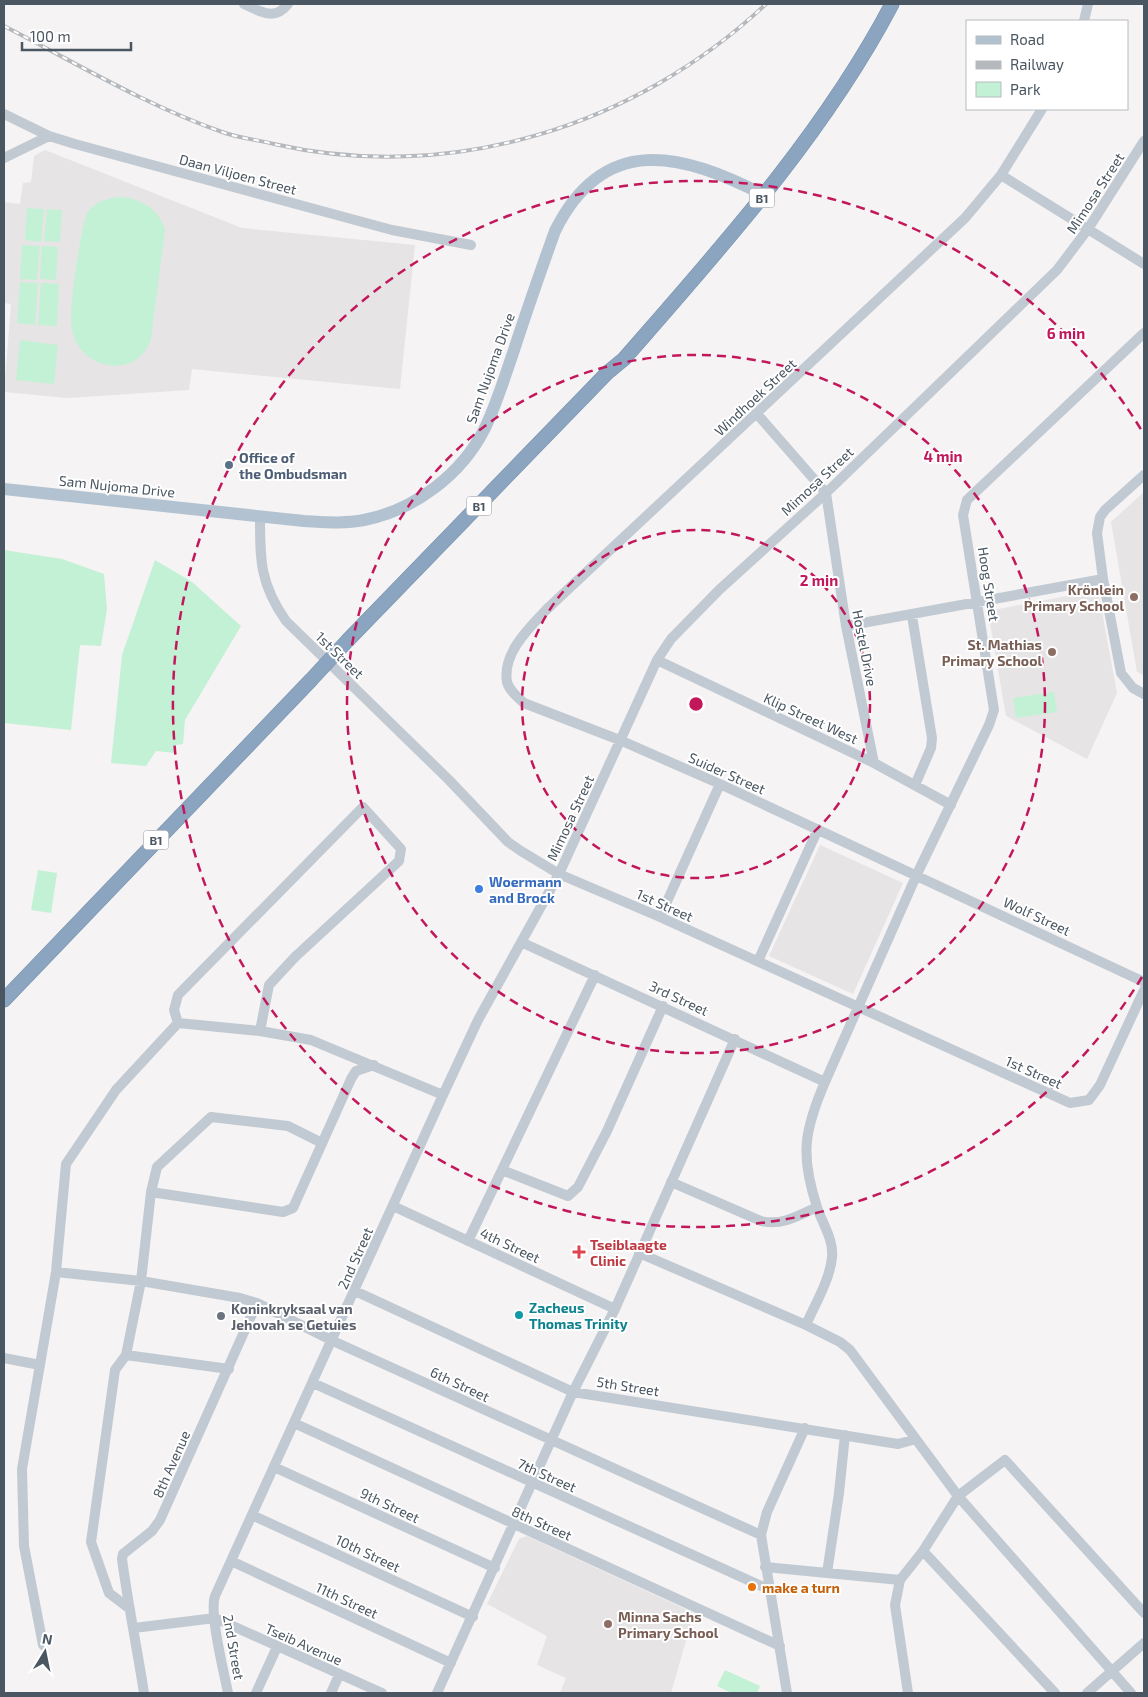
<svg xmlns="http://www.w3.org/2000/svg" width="1148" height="1697" font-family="'Exo 2',sans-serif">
<rect width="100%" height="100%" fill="#f5f3f3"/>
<!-- education -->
<path fill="#e6e4e5" d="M45,150L242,228L415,245L400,389L192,369L189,390L68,398L4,392L11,304L4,303V202L20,204L23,183L31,182L34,156Z
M1144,492V675L1137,672L1111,522Z
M1098,590L1117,693L1087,759L1006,716L988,611Z
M820,845L903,883L853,994L769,956Z
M527,1536L694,1613L671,1693H560L566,1678L537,1665L547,1636L487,1604L519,1539Z"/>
<!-- green -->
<path fill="#c3f1d5" d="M122,197C142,199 158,209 165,229L151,339C139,376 91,373 75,340C72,333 71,324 71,317C71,301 81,223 88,212C96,200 110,198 122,197Z
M27,208L44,209L41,242L25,240Z
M47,209L62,210L60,242L44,241Z
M22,245L40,246L37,280L20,279Z
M42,246L58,247L56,280L40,279Z
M20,282L38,283L35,325L17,323Z
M41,283L59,284L57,326L38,325Z
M20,340L58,345L54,384L16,380Z
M4,550L62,559L104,574L107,609L101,646L80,645L71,730L4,723Z
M155,560L192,582L241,626L185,720L183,744L176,745L175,753L156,751L146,766L111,763L122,655Z
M1054,692L1057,712L1016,718L1013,698Z
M38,870L57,873L51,913L31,910Z
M725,1670L760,1686L757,1693H732L717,1686Z"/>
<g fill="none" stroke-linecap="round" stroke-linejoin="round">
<defs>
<path id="highway" d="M349,639L607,373L624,359C720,249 824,134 892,4
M4,1000L310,681"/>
</defs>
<!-- highway casing -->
<use href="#highway" stroke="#7690ad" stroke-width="15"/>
<!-- minor -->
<path stroke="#c1cad2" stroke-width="10" d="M244,4C261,12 275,21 288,4
M1084,21L1088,4
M1042,109L1001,175L965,218L547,609C530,627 502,653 507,682C509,690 517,697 524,703L622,741L720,784L1144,982
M4,114L49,136L75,144L392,230L471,245
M4,158L49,136
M1001,175L1144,264
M757,414L826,493L846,626L874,763
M1144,475L1105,510L1100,517L1097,533L1103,579L1121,673L1133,688L1144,694
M260,516C260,561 260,584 286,621L449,780L508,842L521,851L559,874L660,917L1070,1103L1089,1100L1100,1085L1144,990
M912,616L932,738L931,748L915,785
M846,626L1103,579
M657,660L874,763L951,805
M660,917L720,784
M521,942L825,1082
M758,961L818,829
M178,1023L174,1010L178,995L363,807L401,849L399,861L295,957L269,985L260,1031
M178,1023L260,1031L311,1040L443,1095
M502,1170L568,1196L578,1187L607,1131L663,1006
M671,1182L761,1221C782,1226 798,1216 817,1207
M151,1192L283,1212L293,1208L351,1079L356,1071L374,1065
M393,1206L615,1309
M468,1241L595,975
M639,1253L806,1325
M56,1272L141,1281L240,1298L257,1303L333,1341L761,1535
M355,1291L573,1392L898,1444L916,1439
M126,1355L229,1369
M4,1358L40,1365
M313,1383L770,1590
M294,1423L780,1646
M274,1467L495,1568
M252,1515L473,1617
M923,1551L1055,1693
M231,1561L451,1663
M765,1567L900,1580
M827,1573L839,1493L845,1435
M130,1609L109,1593L91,1542L115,1370L126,1355L141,1281L151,1192L157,1167L211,1117L288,1126L322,1143
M215,1618L382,1693
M134,1628L215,1618
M43,1645L24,1546L22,1469L56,1272L66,1164L116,1090L178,1023
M144,1693C137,1648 128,1604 122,1559L123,1554L152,1531L160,1520L257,1303
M228,1693C224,1672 209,1613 215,1596L443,1095L478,1020L559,874L657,660L671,639L719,590L826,493L1057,270L1088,229L1144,141
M256,1693L277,1647
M331,1693L339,1675
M437,1693L573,1392L615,1309L735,1039
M787,1693L761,1535L767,1512L805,1428
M908,1693L895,1605L900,1580L923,1551L958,1496L1005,1460L1144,1613
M1087,1693L1144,1643
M1131,1693L958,1496L850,1350L840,1342L806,1325C815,1304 830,1280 832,1257C834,1240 822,1223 817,1207C800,1155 804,1131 825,1082L917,874L989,725L994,710L963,515L967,500L1144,333"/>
<!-- major -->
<path stroke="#b3c2d1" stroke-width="12" d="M4,489L304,521C324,522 344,524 364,520C415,510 462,474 485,428C497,403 505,376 514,350C527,310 541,270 555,231C604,132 682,153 764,195"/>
<!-- highway -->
<use href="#highway" stroke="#8ba5c1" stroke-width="14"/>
<defs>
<path id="rail" d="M4,26C76,63 147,106 225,133C240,138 258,140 274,144C450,184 635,127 766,4"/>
</defs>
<!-- rail casing -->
<use href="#rail" stroke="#b5b8bd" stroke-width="4"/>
<!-- rail -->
<use href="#rail" stroke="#fff" stroke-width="2" stroke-dasharray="5.5" stroke-linecap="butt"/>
<defs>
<path id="highway-bridge" d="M310,681L349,639"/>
</defs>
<!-- highway-bridge casing -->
<use href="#highway-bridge" stroke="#7690ad" stroke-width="15" stroke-linecap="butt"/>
<!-- highway-bridge -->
<use href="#highway-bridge" stroke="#8ba5c1" stroke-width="14"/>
</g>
<!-- distance rings -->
<g fill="none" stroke="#c2185b" stroke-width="2.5" stroke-dasharray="9 6">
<circle cx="696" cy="704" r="174"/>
<circle cx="696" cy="704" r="349"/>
<path d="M1142 977A523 523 0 1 1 1142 431"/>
</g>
<!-- markers -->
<circle fill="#5c6f8a" stroke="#fff" stroke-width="2" cx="229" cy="465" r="5"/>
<g fill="#8d6e63" stroke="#fff" stroke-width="2">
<circle cx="1134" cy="597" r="5"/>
<circle cx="1052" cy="652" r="5"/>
<circle cx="608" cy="1624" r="5"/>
</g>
<circle fill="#3f7fe0" stroke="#fff" stroke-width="2" cx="479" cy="889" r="5"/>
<path fill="#e0444e" stroke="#fff" stroke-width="2" d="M576.5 1244.5h5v5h5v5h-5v5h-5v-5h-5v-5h5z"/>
<circle fill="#0f9aa8" stroke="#fff" stroke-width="2" cx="519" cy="1315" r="5"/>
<circle fill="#6b7280" stroke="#fff" stroke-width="2" cx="221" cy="1316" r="5"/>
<circle fill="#e8710a" stroke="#fff" stroke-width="2" cx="752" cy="1587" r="5"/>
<g text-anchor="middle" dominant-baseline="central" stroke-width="4" stroke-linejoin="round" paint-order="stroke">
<!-- shield labels -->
<g fill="#fff" stroke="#808990" stroke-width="1">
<rect x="749.5" y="188.5" width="25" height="19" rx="4"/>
<rect x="466.5" y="496.5" width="25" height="19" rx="4"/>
<rect x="143.5" y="830.5" width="25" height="19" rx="4"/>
</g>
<g font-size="12" font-weight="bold" fill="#4a5661">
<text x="762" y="198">B1</text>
<text x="479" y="506">B1</text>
<text x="156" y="840">B1</text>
</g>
<!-- street labels -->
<g font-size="14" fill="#4a5661" stroke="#fff">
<text transform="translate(238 174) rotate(15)">Daan Viljoen Street</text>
<text transform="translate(1095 193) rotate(-57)">Mimosa Street</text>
<text transform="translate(490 368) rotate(-70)">Sam Nujoma Drive</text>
<text transform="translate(755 397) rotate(-43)">Windhoek Street</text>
<text transform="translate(817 481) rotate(-43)">Mimosa Street</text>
<text transform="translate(117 486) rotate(6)">Sam Nujoma Drive</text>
<text transform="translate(989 584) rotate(81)">Hoog Street</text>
<text transform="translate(865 648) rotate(79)">Hostel Drive</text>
<text transform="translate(340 655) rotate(44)">1st Street</text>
<text transform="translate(811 718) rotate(25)">Klip Street West</text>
<text transform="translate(727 773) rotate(24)">Suider Street</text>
<text transform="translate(570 818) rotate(-65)">Mimosa Street</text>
<text transform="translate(665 905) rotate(24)">1st Street</text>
<text transform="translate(1037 916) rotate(25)">Wolf Street</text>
<text transform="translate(679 998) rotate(25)">3rd Street</text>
<text transform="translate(1034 1072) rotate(24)">1st Street</text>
<text transform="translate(510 1245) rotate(25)">4th Street</text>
<text transform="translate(355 1258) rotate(-66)">2nd Street</text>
<text transform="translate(460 1384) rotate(25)">6th Street</text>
<text transform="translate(628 1386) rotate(9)">5th Street</text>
<text transform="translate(171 1464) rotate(-66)">8th Avenue</text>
<text transform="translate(547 1475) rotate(24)">7th Street</text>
<text transform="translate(390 1505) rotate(25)">9th Street</text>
<text transform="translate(542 1523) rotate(24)">8th Street</text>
<text transform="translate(368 1553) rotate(25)">10th Street</text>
<text transform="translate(347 1600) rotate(25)">11th Street</text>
<text transform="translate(304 1644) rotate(24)">Tseib Avenue</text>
<text transform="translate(234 1647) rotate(80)">2nd Street</text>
</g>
<!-- service labels -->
<g font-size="14" font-weight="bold" fill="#4e5e75" stroke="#fff" text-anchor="start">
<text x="239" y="457">Office of<tspan x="239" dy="16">the Ombudsman</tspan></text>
</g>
<!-- education labels -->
<g font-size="14" font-weight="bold" fill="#785e54" stroke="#fff" text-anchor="end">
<text x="1124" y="589">Krönlein<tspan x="1124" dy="16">Primary School</tspan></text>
<text x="1042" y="644">St. Mathias<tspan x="1042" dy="16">Primary School</tspan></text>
<text x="618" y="1616" text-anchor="start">Minna Sachs<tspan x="618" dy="16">Primary School</tspan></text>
</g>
<!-- shop labels -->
<g font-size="14" font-weight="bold" fill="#366cbe" stroke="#fff" text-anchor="start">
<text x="489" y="881">Woermann<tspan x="489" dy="16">and Brock</tspan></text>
</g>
<!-- health labels -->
<g font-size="14" font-weight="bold" fill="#be3a42" stroke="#fff" text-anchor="start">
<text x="590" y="1244">Tseiblaagte<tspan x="590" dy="16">Clinic</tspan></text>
</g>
<!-- culture labels -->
<g font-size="14" font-weight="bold" fill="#0d838f" stroke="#fff" text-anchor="start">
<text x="529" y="1307">Zacheus<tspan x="529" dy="16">Thomas Trinity</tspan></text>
</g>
<!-- worship labels -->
<g font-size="14" font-weight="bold" fill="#5b616d" stroke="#fff" text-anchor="start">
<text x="231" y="1308">Koninkryksaal van<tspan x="231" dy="16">Jehovah se Getuies</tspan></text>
</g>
<!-- food labels -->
<g font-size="14" font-weight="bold" fill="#c56008" stroke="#fff" text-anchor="start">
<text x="762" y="1587">make a turn</text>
</g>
</g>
<circle cx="696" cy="704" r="8" fill="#c2185b" stroke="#fff" stroke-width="2.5"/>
<g font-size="15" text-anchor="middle" font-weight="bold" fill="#c2185b" stroke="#fff" stroke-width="4" stroke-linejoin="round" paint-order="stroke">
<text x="1066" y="339">6 min</text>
<text x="943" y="462">4 min</text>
<text x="819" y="586">2 min</text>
</g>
<!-- border -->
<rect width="1148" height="1697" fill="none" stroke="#4a5661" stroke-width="10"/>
<!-- legend -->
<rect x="966" y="20" width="162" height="90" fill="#ffffff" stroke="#b7bbc0"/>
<rect x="976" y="36" width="25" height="8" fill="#b3c2d1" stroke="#b7bbc0"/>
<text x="1010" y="45" font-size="15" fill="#4a5661">Road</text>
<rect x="976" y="61" width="25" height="8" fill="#b5b8bd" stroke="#b7bbc0"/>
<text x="1010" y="70" font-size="15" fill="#4a5661">Railway</text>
<rect x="976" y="82" width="25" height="15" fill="#c3f1d5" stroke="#b7bbc0"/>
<text x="1010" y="95" font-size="15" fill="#4a5661">Park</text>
<!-- north arrow -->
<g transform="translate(45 1652) rotate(10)" stroke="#ffffff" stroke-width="4" paint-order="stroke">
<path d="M0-4L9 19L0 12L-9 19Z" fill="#4a5661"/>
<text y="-8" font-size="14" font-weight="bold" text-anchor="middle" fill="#4a5661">N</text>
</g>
<!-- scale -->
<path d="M22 42v8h109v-8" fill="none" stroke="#4a5661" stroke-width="2.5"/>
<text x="30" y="42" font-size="15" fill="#4a5661" stroke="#ffffff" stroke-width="4" paint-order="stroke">100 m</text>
</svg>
